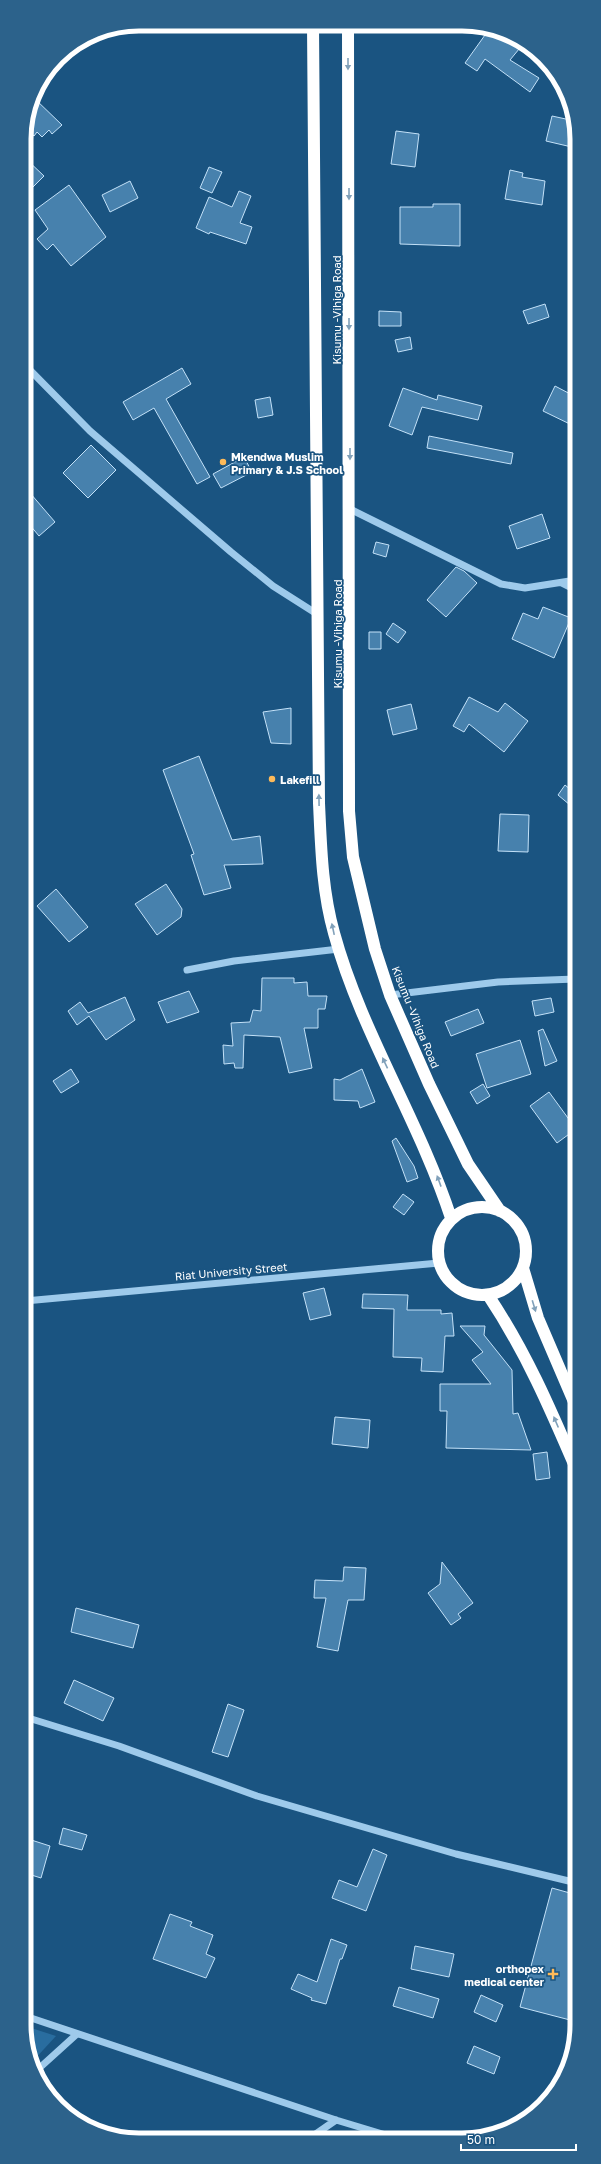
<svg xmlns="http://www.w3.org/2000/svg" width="601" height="2164" font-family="'Golos Text',sans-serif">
<rect width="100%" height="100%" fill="#1a5481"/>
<!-- green -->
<path fill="#296d9f" d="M25,2026L56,2036L32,2062L25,2040Z"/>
<!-- building -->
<path fill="#4781ad" stroke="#c3e1f8" d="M490,28L524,43L510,60L539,78L530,92L485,59L477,71L465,63Z
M33,97L62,125L52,134L49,130L42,137L37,132L34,136L25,127Z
M552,116L575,121L576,148L546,141Z
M396,131L419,134L415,167L391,164Z
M24,157L44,176L24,196Z
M209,167L222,172L212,193L200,188Z
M510,170L523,173L522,177L545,181L542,205L505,199Z
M130,181L138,198L110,212L102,195Z
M69,185L106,237L71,266L53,244L47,250L37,239L48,229L35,210Z
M239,191L251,196L240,223L252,227L246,244L210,232L209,234L196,228L209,197L232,207Z
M433,204H460V246L400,244V207H433Z
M545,304L549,317L528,324L523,311Z
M379,311L401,312V326H379Z
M410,337L412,349L398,352L395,340Z
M182,368L191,384L166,399L210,477L197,484L154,408L133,420L123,402Z
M555,386L576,397V427L543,411Z
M403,388L437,400L438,395L482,406L478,420L422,407L412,435L389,426Z
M270,397L273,415L258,418L255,400Z
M429,436L513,453L511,464L427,448Z
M91,445L116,470L88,498L63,473Z
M244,457L252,472L221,488L213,474Z
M24,486L55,522L39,536L24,518Z
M542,514L550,538L517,549L509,526Z
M376,542L389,545L386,557L373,553Z
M456,567L464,571L477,583L446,617L427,600Z
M543,607L571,618L554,658L512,639L523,613L538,619Z
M393,623L406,632L398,643L386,634Z
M369,632H381V649H369Z
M469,697L498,712L505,703L528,721L504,752L469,724L464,732L453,726Z
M411,704L417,729L393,735L387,710Z
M291,708V744L271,743L263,712Z
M199,756L232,840L260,836L263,864L224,865L231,888L204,895L191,855L194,854L163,770Z
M565,785L576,794V797L570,805L558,795Z
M500,814L529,815L528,852L498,851Z
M166,884L182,909L181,917L157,935L135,904Z
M56,889L88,927L69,942L37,906Z
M262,978H294V983L307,982L308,996H327L325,1009H318V1028H304L312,1068L289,1073L280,1037L244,1035L243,1068H235L234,1063L224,1064L223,1045L233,1046L231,1023L250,1022L253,1010L261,1011Z
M189,991L199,1012L167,1023L158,1002Z
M125,997L135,1020L106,1040L89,1016L77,1025L68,1011L80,1002L88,1013Z
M551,998L554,1012L535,1016L532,1001Z
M478,1009L484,1023L451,1036L445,1022Z
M543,1029L557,1061L545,1066L538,1031Z
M520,1040L531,1074L487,1088L476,1054Z
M71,1069L79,1082L61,1093L53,1081Z
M362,1069L375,1102L360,1108L358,1101L334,1100V1079L340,1080Z
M483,1084L490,1096L477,1104L470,1092Z
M549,1092L576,1129L557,1143L530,1106Z
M396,1138L414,1166L418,1178L407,1182L392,1141Z
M403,1194L414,1202L404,1215L393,1207Z
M324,1288L331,1315L310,1320L303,1293Z
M363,1294L408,1295L407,1310H441V1314L452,1313L454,1336H445L443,1372L421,1371L422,1358L393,1357L394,1309L362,1308Z
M460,1326H485L484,1335L512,1370L513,1414L518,1413L531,1450L446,1448L447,1411H440V1384H491L472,1360L483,1352Z
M335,1417L370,1420L368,1448L332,1444Z
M547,1452L550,1478L536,1480L533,1454Z
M442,1562L473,1603L458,1614L461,1618L451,1625L428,1593L440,1584Z
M344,1567L366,1568L364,1600H348L338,1651L317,1647L326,1598H314L315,1580L343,1581Z
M76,1608L139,1625L133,1648L71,1632Z
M74,1680L114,1698L103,1721L64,1703Z
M228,1704L244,1710L228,1757L212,1752Z
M63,1828L87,1835L82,1850L59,1844Z
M25,1838L50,1846L41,1878L25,1873Z
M373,1849L387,1855L366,1911L332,1898L339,1880L357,1887Z
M552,1888L577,1895V1993L570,2020L520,2007Z
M170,1914L192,1922L190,1926L213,1935L206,1954L215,1958L206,1978L153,1959Z
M331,1939L347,1945L342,1959H340L326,2004L311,2000L312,1998L291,1989L298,1974L317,1982Z
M415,1946L454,1954L449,1977L411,1969Z
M399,1987L439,1999L433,2018L393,2006Z
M481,1995L503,2005L496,2022L474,2012Z
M474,2046L500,2057L494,2074L467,2063Z"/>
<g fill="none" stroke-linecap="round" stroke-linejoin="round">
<!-- minor -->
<path stroke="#9ecaeb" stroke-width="7" d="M24,364L90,431L231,552L273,586L317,614
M350,509L501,584L525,588L576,580
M562,583L576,590
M187,970L234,961L339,949
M390,995L498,982L576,979
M25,1301L439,1263
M25,1717L119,1746L257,1796L456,1854L577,1883
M25,2016L336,2120L399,2139
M35,2072L77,2034
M310,2138L336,2120"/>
<!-- highway -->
<path stroke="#fff" stroke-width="12" d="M313,25L319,803C321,846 322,891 334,933C361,1032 419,1120 451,1218
M348,25L349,811L353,857L375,949L390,995L429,1084L468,1164L500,1211
M438 1251a44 44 0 1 1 88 0a44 44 0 1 1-88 0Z
M523,1268L538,1318L577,1409
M488,1295C526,1352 550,1408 577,1471"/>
</g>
<!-- one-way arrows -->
<defs><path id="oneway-solid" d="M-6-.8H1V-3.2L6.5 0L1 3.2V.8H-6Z"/></defs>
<g fill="#81a1ba">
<use href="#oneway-solid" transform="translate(348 64) rotate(90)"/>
<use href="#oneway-solid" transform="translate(349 194) rotate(90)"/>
<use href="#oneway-solid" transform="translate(349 324) rotate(90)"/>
<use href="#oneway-solid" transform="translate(350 454) rotate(90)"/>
<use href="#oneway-solid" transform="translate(319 800) rotate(-91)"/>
<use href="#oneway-solid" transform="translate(333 929) rotate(-102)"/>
<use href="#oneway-solid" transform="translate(385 1063) rotate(-115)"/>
<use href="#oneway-solid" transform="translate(439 1181) rotate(-110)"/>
<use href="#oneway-solid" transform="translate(534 1306) rotate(73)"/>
<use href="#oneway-solid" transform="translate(556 1422) rotate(-113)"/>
</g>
<!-- markers -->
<g fill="#fdba5a" stroke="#1a5481" stroke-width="1.5">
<circle cx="223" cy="462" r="4"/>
<circle cx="272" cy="779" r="4"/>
<path d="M551 1968h4v4h4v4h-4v4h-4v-4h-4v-4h4z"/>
</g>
<g text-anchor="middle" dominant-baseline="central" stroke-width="3.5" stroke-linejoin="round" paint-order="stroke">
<!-- street labels -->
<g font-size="11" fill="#fff" stroke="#1a5481">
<text transform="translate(336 310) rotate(-90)">Kisumu -Vihiga Road</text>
<text transform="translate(337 634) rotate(-90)">Kisumu -Vihiga Road</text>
<text transform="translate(416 1017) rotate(68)">Kisumu -Vihiga Road</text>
<text transform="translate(231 1271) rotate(-5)">Riat University Street</text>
</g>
<!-- poi labels -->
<g font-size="11" font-weight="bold" fill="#fff" stroke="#1a5481" text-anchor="start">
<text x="231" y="456">Mkendwa Muslim<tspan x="231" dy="13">Primary &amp; J.S School</tspan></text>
<text x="280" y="779">Lakefill</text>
<text x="544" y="1968" text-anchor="end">orthopex<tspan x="544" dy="13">medical center</tspan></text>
</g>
</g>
<!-- crop -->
<path d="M0 0H601V2164H0ZM139 31H462A108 108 0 0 1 570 139V2025A108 108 0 0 1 462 2133H139A108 108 0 0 1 31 2025V139A108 108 0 0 1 139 31Z" fill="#2c628b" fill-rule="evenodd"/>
<path fill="none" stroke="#fff" stroke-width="5" d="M139 31H462A108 108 0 0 1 570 139V2025A108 108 0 0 1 462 2133H139A108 108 0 0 1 31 2025V139A108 108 0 0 1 139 31Z"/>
<!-- scale -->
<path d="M461 2144v6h115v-6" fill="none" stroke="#ffffff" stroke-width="2"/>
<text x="467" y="2144" font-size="12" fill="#ffffff" stroke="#1a5481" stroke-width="3" paint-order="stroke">50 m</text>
</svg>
